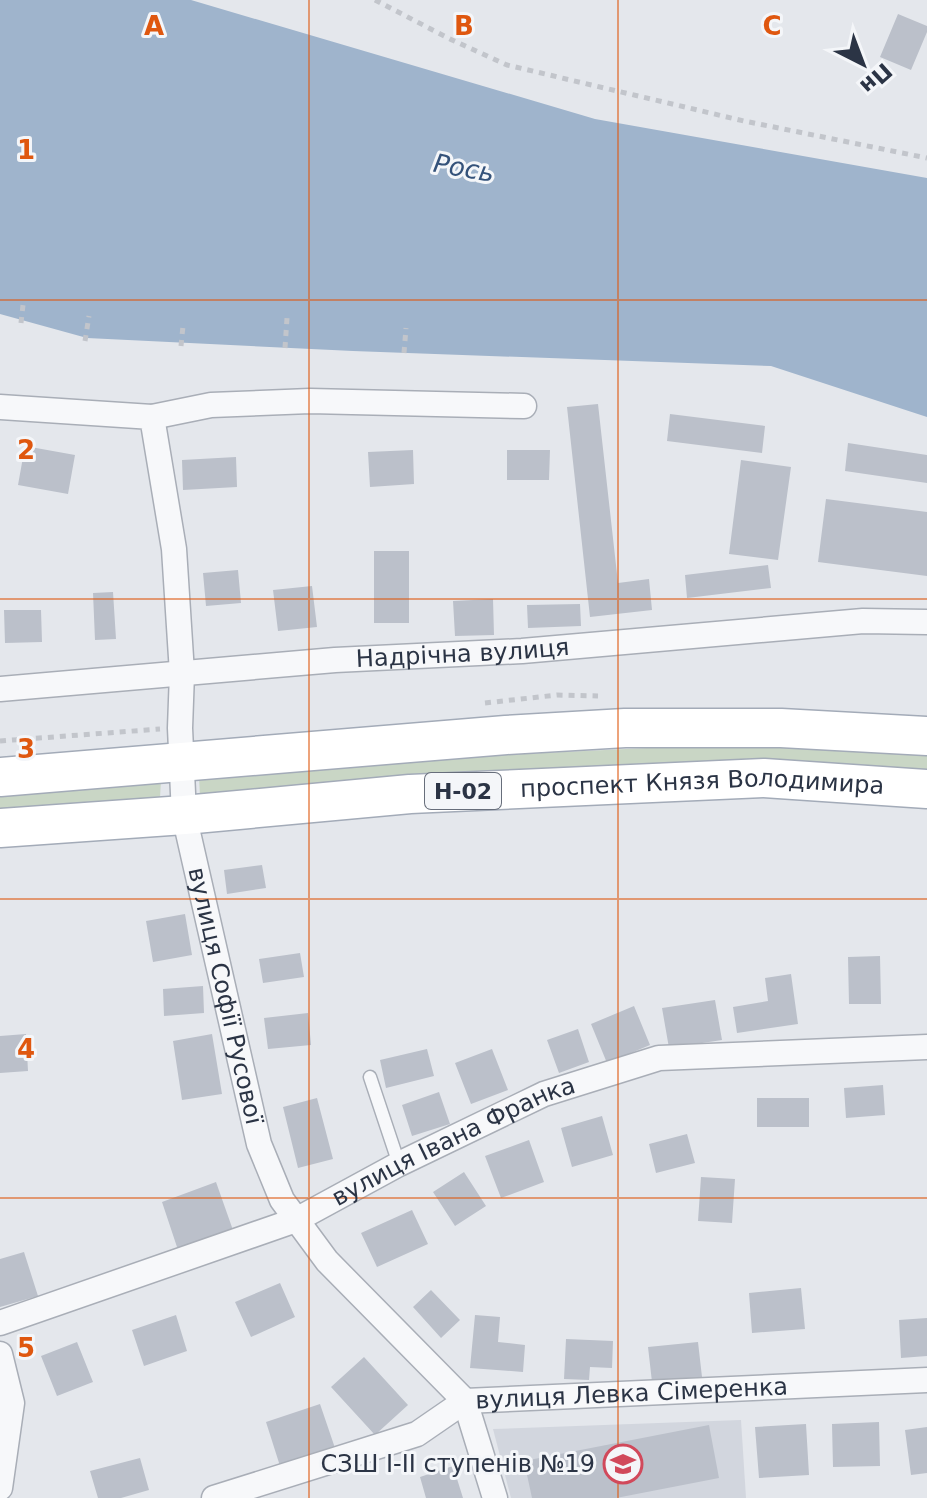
<svg xmlns="http://www.w3.org/2000/svg" width="927" height="1498" font-family="'DejaVu Sans',sans-serif">
<rect width="100%" height="100%" fill="#e4e7ec"/>
<!-- built -->
<path fill="#d2d6de" d="M741,1420L746,1498H511L493,1429Z"/>
<!-- green -->
<path fill="#c9d6c5" d="M728,744L927,755V772L200,796L199,777L418,759Z
M161,780L160,798L0,812V795Z"/>
<!-- water -->
<path fill="#9fb4cc" d="M0,0H191L595,119L927,178V417L771,366L353,351L87,338L0,314Z"/>
<!-- building -->
<path fill="#bbc0ca" d="M898,14L927,26V32L911,70L880,57Z
M598,404L618,583L649,579L652,610L590,617L567,407Z
M670,414L765,426L762,453L667,441Z
M848,443L927,455V483L845,471Z
M25,446L75,455L68,494L18,485Z
M413,450L414,484L370,487L368,452Z
M507,450H550L549,480H507Z
M236,457L237,487L183,490L182,460Z
M741,460L791,467L778,560L729,554Z
M826,499L927,512V576L818,562Z
M374,551H409V623H374Z
M768,565L771,588L687,598L685,575Z
M238,570L241,603L206,606L203,573Z
M312,586L317,627L278,631L273,590Z
M113,592L116,639L95,640L93,593Z
M493,599L494,635L455,636L453,601Z
M580,604L581,626L528,628L527,605Z
M4,610H41L42,642L5,643Z
M262,865L266,888L227,894L224,870Z
M185,914L192,955L153,962L146,921Z
M300,953L304,977L263,983L259,959Z
M880,956L881,1004H849L848,957Z
M791,974L798,1024L737,1033L733,1007L768,1001L765,978Z
M203,986L204,1013L164,1016L163,989Z
M715,1000L722,1040L669,1048L662,1008Z
M634,1006L650,1045L607,1063L591,1024Z
M308,1013L311,1045L268,1049L264,1018Z
M578,1029L589,1062L559,1073L547,1040Z
M26,1034L28,1071L0,1073V1036Z
M212,1034L222,1094L182,1100L173,1041Z
M427,1049L434,1076L386,1088L380,1060Z
M492,1049L508,1090L471,1104L455,1063Z
M883,1085L885,1115L846,1118L844,1088Z
M439,1092L450,1124L412,1136L402,1105Z
M317,1098L333,1159L298,1168L283,1107Z
M757,1098H809V1127H757Z
M602,1116L613,1155L572,1167L561,1128Z
M687,1134L695,1163L656,1173L649,1144Z
M529,1140L544,1182L501,1198L485,1156Z
M464,1172L486,1206L455,1226L433,1192Z
M701,1177L735,1179L732,1223L698,1221Z
M216,1182L234,1233L179,1253L162,1202Z
M412,1210L428,1244L377,1267L361,1233Z
M24,1252L38,1296L0,1307V1259Z
M280,1283L295,1317L251,1337L235,1302Z
M801,1288L805,1329L752,1333L749,1293Z
M431,1290L460,1320L441,1338L413,1307Z
M176,1315L187,1351L144,1366L132,1330Z
M475,1315L500,1317L498,1342L525,1345L523,1372L470,1368Z
M927,1318V1356L901,1358L899,1320Z
M566,1339L613,1341L612,1368L590,1367L589,1380L564,1379Z
M77,1342L93,1382L57,1396L41,1356Z
M698,1342L702,1377L652,1382L648,1347Z
M364,1357L408,1405L375,1435L331,1387Z
M320,1404L335,1448L280,1466L266,1422Z
M879,1422L880,1466L833,1467L832,1424Z
M806,1424L809,1475L759,1478L755,1427Z
M709,1425L719,1478L616,1498H532L524,1461Z
M927,1427V1473L911,1475L905,1430Z
M140,1458L149,1490L121,1498H98L90,1471Z
M453,1466L463,1498H426L420,1477Z"/>
<g fill="none" stroke-linecap="round" stroke-linejoin="round">
<defs>
<path id="service" d="M370,1077L399,1164"/>
<g id="minor">
<path id="s1" d="M0,407L152,417L174,549L182,673L180,728L184,815L259,1144L282,1200L327,1261L465,1401L495,1498"/>
<path d="M152,417L211,405L310,401L524,406"/>
<path id="s2" d="M0,689L335,660L522,651L863,621L927,622"/>
<path id="s3" d="M0,1323L296,1220L399,1164L544,1094L659,1058L927,1047"/>
<path d="M0,1354L12,1403L0,1488"/>
<path id="s4" d="M214,1498L417,1434L465,1401L927,1380"/>
</g>
<g id="primary">
<path d="M0,777L506,735L625,728H781L927,736"/>
<path id="s5" d="M0,828L184,815L410,794L764,778L927,789"/>
</g>
</defs>
<!-- service casing -->
<use href="#service" stroke="#a9aeb7" stroke-width="15"/>
<!-- minor casing -->
<use href="#minor" stroke="#a9aeb7" stroke-width="27"/>
<!-- primary casing -->
<use href="#primary" stroke="#a3abb8" stroke-width="41"/>
<!-- path -->
<path stroke="#c2c5cb" stroke-width="5" stroke-dasharray="6 6" stroke-linecap="butt" d="M375,0L452,40L507,65L744,121L927,158
M21,323L23,305
M85,341L89,316
M181,346L183,326
M285,348L287,318
M404,353L406,328
M485,703L557,695L598,696
M0,741L160,729"/>
<!-- service -->
<use href="#service" stroke="#f7f8fa" stroke-width="12"/>
<!-- minor -->
<use href="#minor" stroke="#f7f8fa" stroke-width="24"/>
<!-- primary -->
<use href="#primary" stroke="#fff" stroke-width="38"/>
</g>
<!-- grid -->
<path fill="none" stroke="#df570f" stroke-width="2" stroke-opacity="0.55" d="M309,0V1498M618,0V1498M0,300H927M0,599H927M0,899H927M0,1198H927"/>
<!-- icons -->
<defs>
<symbol id="school-ring" viewBox="-11 -11 22 22"><circle r="9.5" fill="#f4f6f9" stroke="#d1495b" stroke-width="1.5"/><path d="M0-5L7-2L0 1L-7-2ZM-4 1L0 2.5L4 1V4Q0 6-4 4Z" fill="#d1495b"/></symbol>
</defs>
<g fill-rule="evenodd">
<use href="#school-ring" x="601" y="1442" width="44" height="44"/>
</g>
<g text-anchor="middle" dominant-baseline="central" stroke-width="6" stroke-linejoin="round" paint-order="stroke">
<!-- shield labels -->
<rect fill="#f4f6f9" stroke="#676e7b" stroke-width="2" x="425" y="773" width="76" height="36" rx="6"/>
<g font-size="22" font-weight="bold" fill="#2b3445">
<text x="463" y="791">Н-02</text>
</g>
<!-- street labels -->
<g font-size="24" fill="#2b3445" stroke="#f4f6f9">
<text stroke="none"><textPath href="#s2" startOffset="464">Надрічна вулиця</textPath></text>
<text stroke="none"><textPath href="#s5" startOffset="704">проспект Князя Володимира</textPath></text>
<text stroke="none"><textPath href="#s1" startOffset="738">вулиця Софії Русової</textPath></text>
<text stroke="none"><textPath href="#s3" startOffset="490">вулиця Івана Франка</textPath></text>
<text stroke="none"><textPath href="#s4" startOffset="438">вулиця Левка Сімеренка</textPath></text>
</g>
<!-- poi labels -->
<g font-size="24" fill="#2b3445" stroke="#f4f6f9" text-anchor="end">
<text x="595" y="1464">СЗШ I-II ступенів №19</text>
</g>
<!-- water labels -->
<g font-size="26" font-style="italic" fill="#34527a" stroke="#f4f6f9">
<text transform="translate(464 168) rotate(10)">Рось</text>
</g>
</g>
<g font-size="26" text-anchor="middle" font-weight="bold" fill="#df570f" stroke="#f4f6f9" stroke-width="6" stroke-linejoin="round" paint-order="stroke">
<text x="154" y="35">A</text>
<text x="464" y="35">B</text>
<text x="772" y="35">C</text>
<text x="26" y="159">1</text>
<text x="26" y="459">2</text>
<text x="26" y="758">3</text>
<text x="26" y="1058">4</text>
<text x="26" y="1357">5</text>
</g>
<!-- north arrow -->
<g transform="translate(863 64) rotate(138)" stroke="#f4f6f9" stroke-width="6" paint-order="stroke">
<path d="M0-6L14 30L0 20L-14 30Z" fill="#2b3445"/>
<text y="-12" font-size="22" font-weight="bold" text-anchor="middle" fill="#2b3445">Пн</text>
</g>
</svg>
